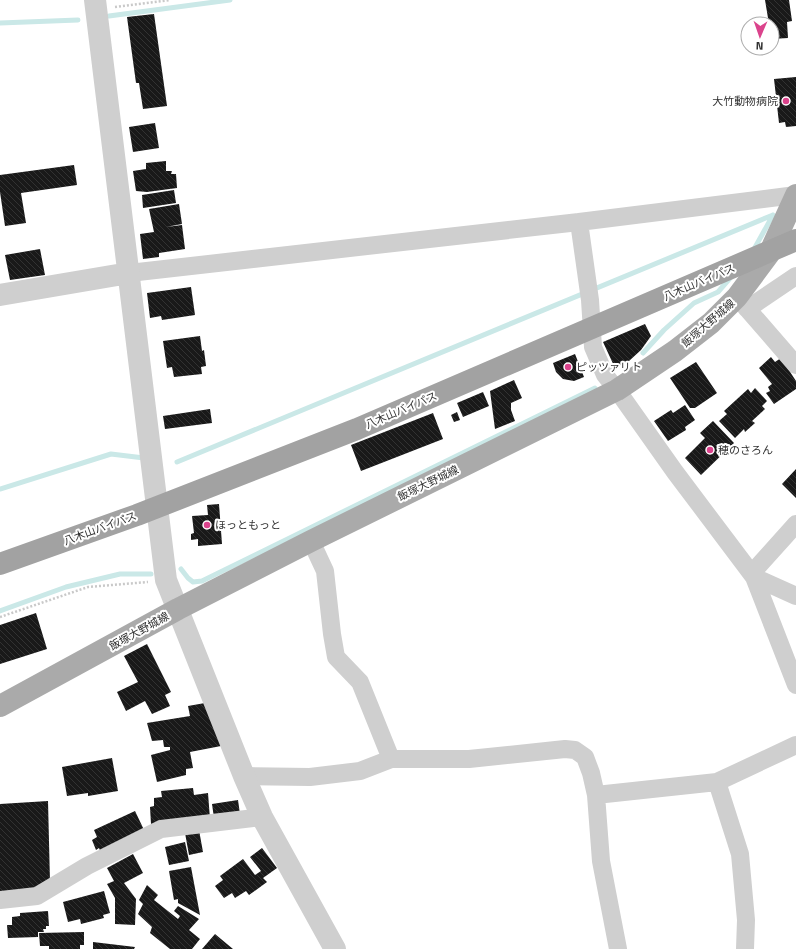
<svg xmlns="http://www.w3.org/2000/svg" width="796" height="949" font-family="'Titillium Web','Noto Sans JP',sans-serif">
<defs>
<pattern id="building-back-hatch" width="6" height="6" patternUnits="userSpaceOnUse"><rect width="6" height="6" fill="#191919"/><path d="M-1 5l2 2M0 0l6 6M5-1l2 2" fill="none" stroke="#323232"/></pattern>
</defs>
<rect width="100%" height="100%" fill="#fff"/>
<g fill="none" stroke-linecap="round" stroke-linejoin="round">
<!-- stream -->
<path stroke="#cae8e7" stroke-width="5" d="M109,16L230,0
M0,23L78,20
M753,251L773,215
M643,353L664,330L694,303L718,292L731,277
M177,462L773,215
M0,489L111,454L144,458
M181,569L188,578L193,582L202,581L595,388
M0,611L66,587L120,574H151"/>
</g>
<!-- building -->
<path fill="url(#building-back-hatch)" d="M765,0H789L792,21L787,22L788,38L772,39V24H769Z
M154,14L167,106L143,109L139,83H136L127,17Z
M796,77V126L786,127L785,122L779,123L774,79Z
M155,123L159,148L133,152L129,127Z
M166,161V171H172L171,174H176L177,188L147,192L136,191L133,171L146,169V163Z
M74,165L77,185L21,193L26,223L5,226L0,192V175Z
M174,190L176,203L143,208L142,195Z
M179,204L182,224L166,227L182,225L185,249L159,253V257L143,259L140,234L154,232L149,209Z
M40,249L45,275L10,280L5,255Z
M191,287L195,315L162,320L161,316L150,318L147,293Z
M645,324L651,336L641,350L629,361L615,368L603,342Z
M200,336L202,351L204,350L206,366L201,367L202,374L174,377L172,367L167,368L163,341Z
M575,354L584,377L574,381L563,379L556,372L553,363Z
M771,357L775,362L781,358L796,381V389L774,404L766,393L770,391L768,387L772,384L759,368Z
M696,362L717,393L695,408H690L670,378Z
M514,380L522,398L511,403V410L515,421L495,429L490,391Z
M755,388L767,401L762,406L765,409L752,421L755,423L745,432L744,429L735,438L719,421L727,414L724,411L748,389L751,393Z
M483,392L489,406L463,417L457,403Z
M685,405L695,420L685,427L686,430L668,441L654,421L671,410L673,413Z
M210,409L212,423L165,429L163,416Z
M457,412L460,420L454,422L451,415Z
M433,413L443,439L361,471L351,445Z
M713,421L734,443L701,475L685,458L705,438L700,433Z
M796,469V498L782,484Z
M219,504L222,544L198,546V539L191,540V534L194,533L192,516L208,515L207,505Z
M36,613L47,649L0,664V625Z
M147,644L171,692L165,695L170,706L152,714L145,701L126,711L117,692L138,682L124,656Z
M205,703L221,746L190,752L193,768L186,769V775L157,782L151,755L170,750V747H164L163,740L152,741L147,723L190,716L188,706Z
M112,758L118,791L88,796V793L67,796L62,767Z
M193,788L194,795L208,793L210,819L151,824L150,807L154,806V798L162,797L161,791Z
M238,800L240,814L214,818L212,804Z
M48,801L50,882L34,889L0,892V804Z
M135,811L145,832L101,853L99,848L96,850L92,840L97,837L94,830Z
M199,830L203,852L189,855L185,833Z
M185,842L189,861L169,865L165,847Z
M262,848L277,868L263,878L267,882L249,895L246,891L235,898L232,893L224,898L215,886L223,880L220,876L243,859L255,875L261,871L250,857Z
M133,854L143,873L124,883L136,899L135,925L115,924V898L107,884L114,881L107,868Z
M191,867L200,915L178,903V899L174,900L169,871Z
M147,885L158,895L154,900L178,919L180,916L174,911L178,906L199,919L189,930L200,939L192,949H170L150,933L152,927L138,914L143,904L139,900Z
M104,891L110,913L103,915L104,918L81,924L80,919L68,922L63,902Z
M48,911L49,926H46V929H43L44,932H38V937L8,938L7,925H12V917L20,916V913Z
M84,932V945H80V949H49V946H40L39,933Z
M215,934L233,949H202Z
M93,942L135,947L134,949H93Z"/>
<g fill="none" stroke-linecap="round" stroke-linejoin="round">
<!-- path -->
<path stroke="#c9c9c9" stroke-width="2.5" stroke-dasharray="2 2" stroke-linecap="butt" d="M115,7L170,0
M0,617L88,587L148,582"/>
<!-- minor -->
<path stroke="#cfcfcf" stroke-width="18" d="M579,222L590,300L593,347L605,375L617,390L675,472L754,577L796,685
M129,273L579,222L796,195
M737,297L796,365
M747,309L796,276
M311,541L325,571L332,634L336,657L360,682L391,759
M752,573L796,524
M754,577L796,596
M244,776L310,777L360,771L391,759H469L565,749L575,750L585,757L591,773L596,795L601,861L618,949
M717,782L740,854L746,920L745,949
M596,795L717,782L796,745
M0,900L37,896L87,866L161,829L262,817"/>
<!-- tertiary -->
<path stroke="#cfcfcf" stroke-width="22" d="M95,0L166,580L244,776L262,817L335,949
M0,295L129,273"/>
<!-- primary -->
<path stroke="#aaa" stroke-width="22" d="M0,706L178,609L311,541L617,390L675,351L711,323L737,297L769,254L796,195"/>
<!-- trunk -->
<path stroke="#a2a2a2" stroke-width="22" d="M0,564L137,515L357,429L796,240"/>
</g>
<!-- markers -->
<g fill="#db438c" stroke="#fff" stroke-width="1.5">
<circle cx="786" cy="101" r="4"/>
<circle cx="568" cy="367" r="4"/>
<circle cx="710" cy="450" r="4"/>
<circle cx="207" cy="525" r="4"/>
</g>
<g text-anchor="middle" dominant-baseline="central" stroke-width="4" stroke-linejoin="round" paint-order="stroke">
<!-- poi labels -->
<g font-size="11" fill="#323232" stroke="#fff" text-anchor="start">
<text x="778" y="101" text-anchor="end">大竹動物病院</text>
<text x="576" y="367">ピッツァリト</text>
<text x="718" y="450">穂のさろん</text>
<text x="215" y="525">ほっともっと</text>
</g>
<!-- street labels -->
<g font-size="11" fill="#323232" stroke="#fff">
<text transform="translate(699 282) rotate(-23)">八木山バイパス</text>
<text transform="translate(708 323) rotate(-41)">飯塚大野城線</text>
<text transform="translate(401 410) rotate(-23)">八木山バイパス</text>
<text transform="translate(428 483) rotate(-26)">飯塚大野城線</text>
<text transform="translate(100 528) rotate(-20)">八木山バイパス</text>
<text transform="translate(139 631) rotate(-29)">飯塚大野城線</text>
</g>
</g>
<!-- north arrow -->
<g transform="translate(760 36) rotate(182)"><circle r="19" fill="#ffffff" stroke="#adadad"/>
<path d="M0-3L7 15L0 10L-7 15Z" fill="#db438c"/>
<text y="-6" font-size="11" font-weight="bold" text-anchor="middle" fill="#323232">N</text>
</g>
</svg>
